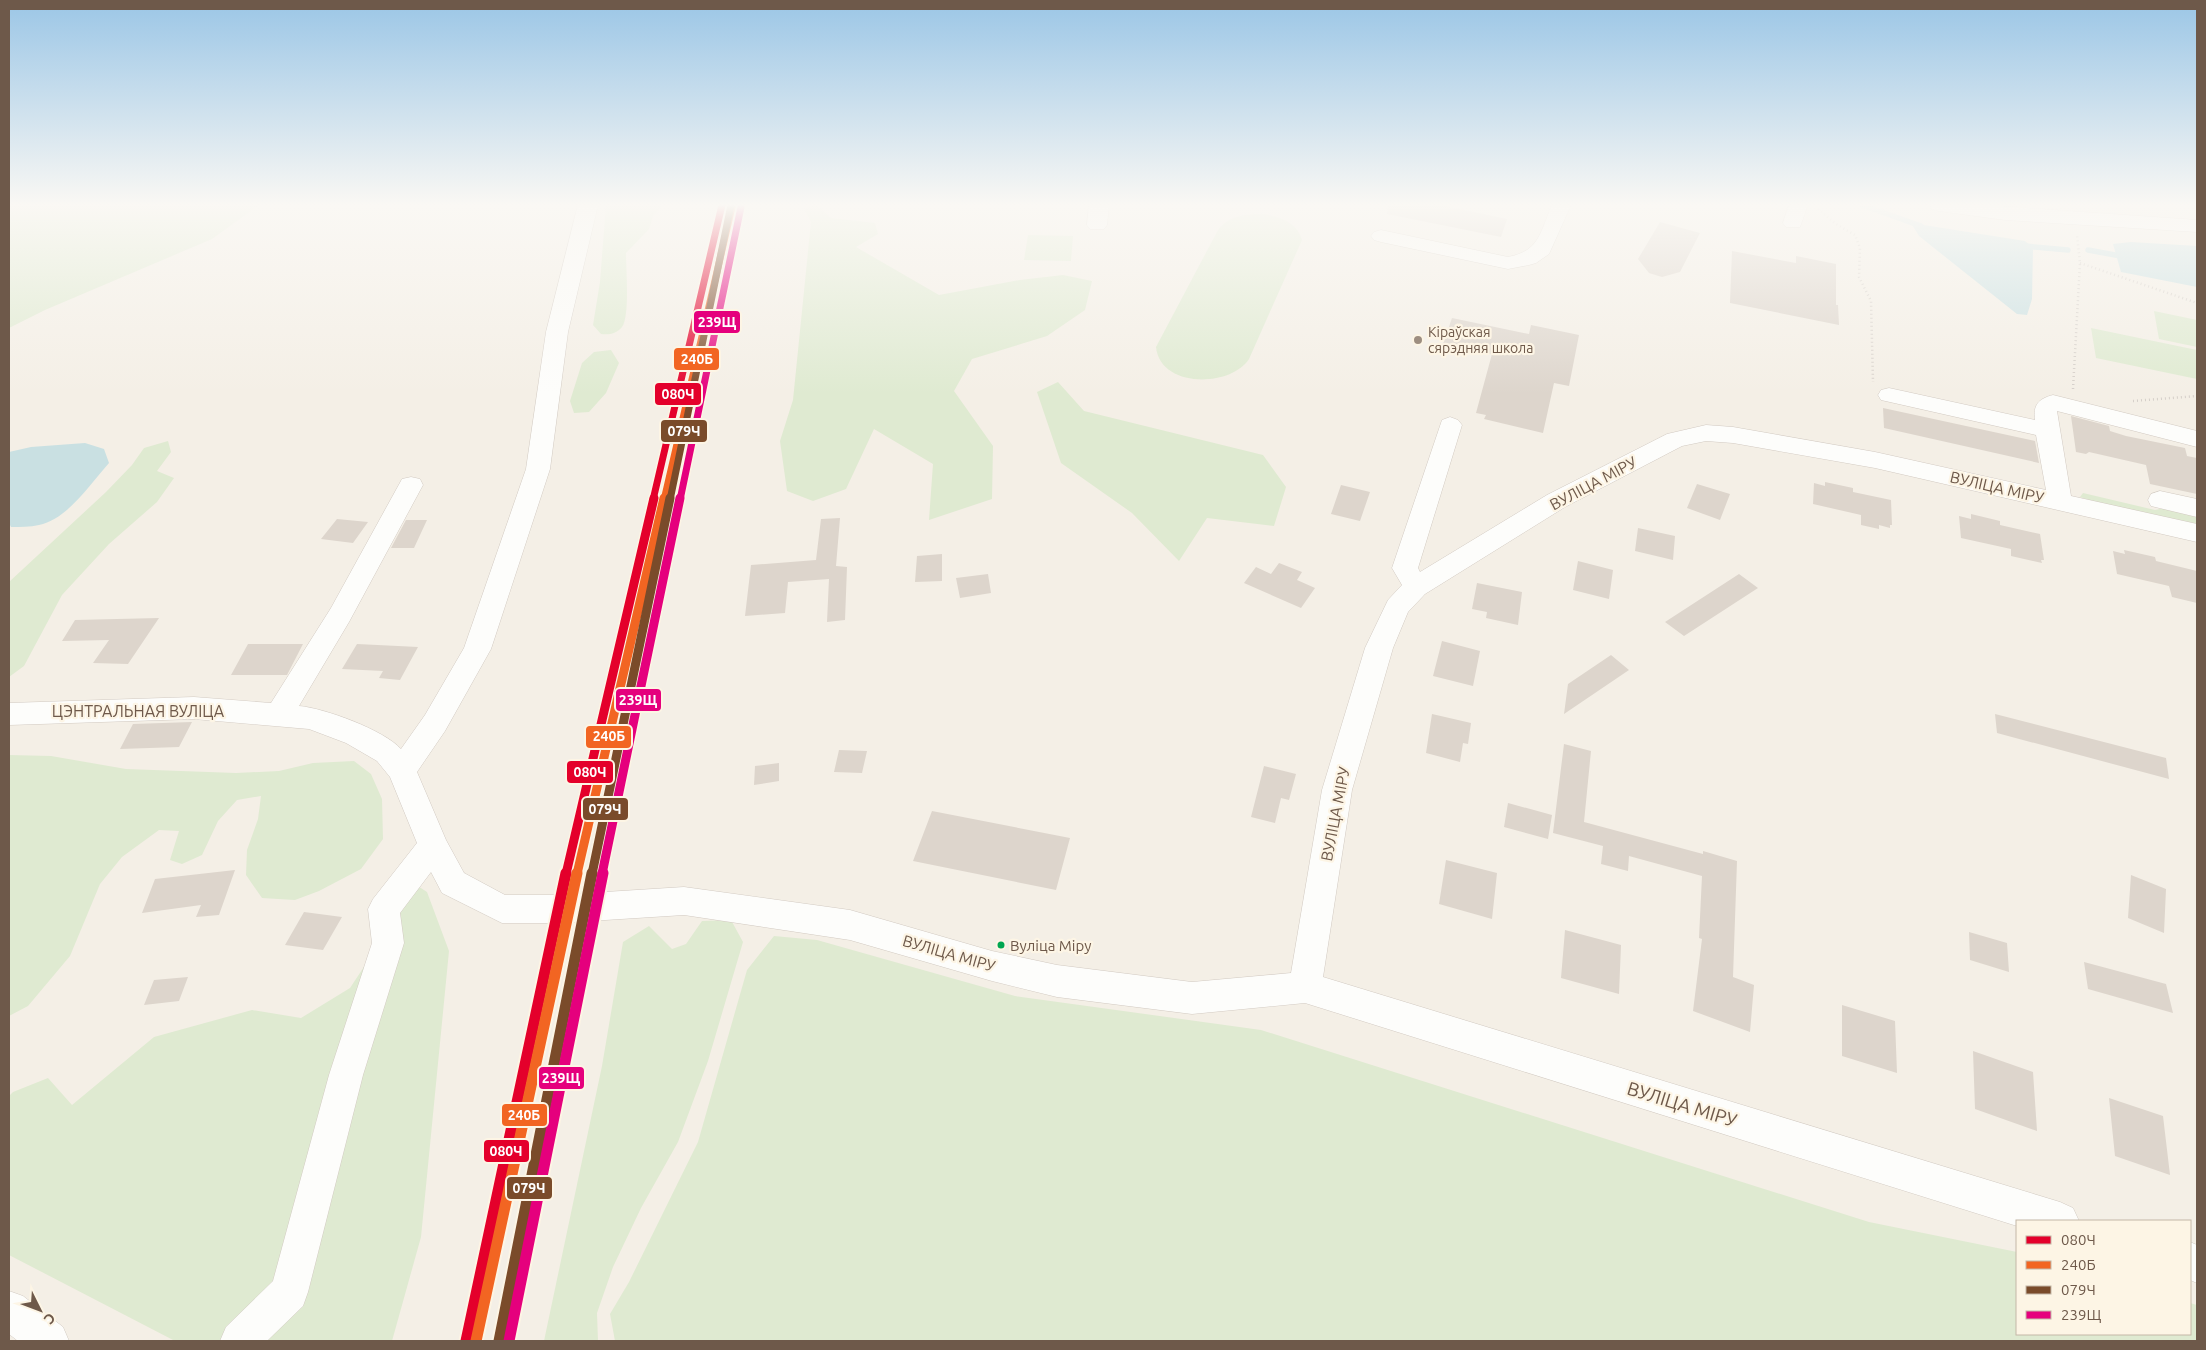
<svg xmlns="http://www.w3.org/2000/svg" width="2206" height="1350" font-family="Ubuntu,sans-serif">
<rect width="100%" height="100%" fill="#f4efe6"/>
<!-- green -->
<path fill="#dfead1" d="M9,205H259L212,239L45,310L9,328Z
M606,205H663L653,216L649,229L626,253C626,269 630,316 622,327C616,334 609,335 601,334L593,325L600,282Z
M817,205L831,218L875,223L878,234L856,247L939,295L1020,280L1063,275L1092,281L1085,310L1047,336L972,359L954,391L993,446L992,499L929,520L933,464L874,429L846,489L813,501L787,491L780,441L793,400L811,222L804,208Z
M1264,214C1280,217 1297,222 1302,240L1249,359C1230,388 1160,388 1156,347L1218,230C1229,215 1247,214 1264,214Z
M1028,235L1073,236L1071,261L1024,260Z
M2154,311L2197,320V347L2159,339Z
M2091,328L2197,350V379L2096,358Z
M611,350L619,363L606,393L589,412L574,413L570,401L582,363L594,352Z
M1058,382L1084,411L1263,455L1286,487L1274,526L1207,518L1179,561L1132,513L1061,463L1037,392Z
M168,441L171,452L157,471L174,478L157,502L109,544L62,595L24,666L9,677V582L106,492L132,465L144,448Z
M2083,493L2155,510L2174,506L2197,511V525L2095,502L2080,497Z
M9,755L51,756L126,769L236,773L279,771L313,763L354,761L371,774L382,799L383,839L361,869L319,891L295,900L262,898L246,875L247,850L258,819L261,796L237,800L218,821L202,855L182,864L170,860L179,831L159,830L122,857L100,884L70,956L28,1006L9,1016Z
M410,881L427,892L449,951L421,1237L392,1341H175L9,1255V1096L13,1092L48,1078L72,1105L154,1037L252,1010L301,1018L350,988L379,944Z
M731,920L743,942L708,1061L678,1142L641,1208L613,1267L597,1313L598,1341H544L602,1066L623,942L649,926L672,949L686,944L702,921Z
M774,936L817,940L1015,996L1261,1030L1869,1222L2017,1252V1334H2190V1303L2197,1305V1341H615L610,1314L629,1282L698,1142L747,970Z"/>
<!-- water -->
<path fill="#c9e0e2" d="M1911,223L2025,241L2033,248L2032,299L2027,315L2017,314L1919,236Z
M2131,242L2197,246V287L2121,272L2113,244Z
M85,443L104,449L109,463C90,484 68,519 39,525C30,527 20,527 11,527L9,523V452L31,447Z"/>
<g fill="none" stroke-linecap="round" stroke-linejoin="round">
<!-- stream -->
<path stroke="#c9e0e2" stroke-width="5.5" d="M1862,205L1921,226
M2025,246L2068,250
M2088,250L2126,257"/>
</g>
<!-- building -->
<path fill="#ddd5cc" d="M1388,205H1440L1507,219L1501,237L1387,214Z
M1660,222L1700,233L1680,272L1662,277L1649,273L1638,259Z
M1732,251L1796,263V256L1836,264V305H1838L1839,325L1730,303Z
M1452,318L1529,334L1531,325L1579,335L1569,386L1554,383L1543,433L1484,419L1486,415L1476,413L1492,354L1443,344Z
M1883,408L2035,441L2039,463L1884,428Z
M2071,416L2109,426L2110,431L2126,436L2185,448L2187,456L2197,458V494L2150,484L2146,465L2089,452L2086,454L2076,452Z
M1825,482L1853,488V492L1891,500L1892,525H1890V528L1879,525V529L1861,525V515L1813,504L1814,483L1825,486Z
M1697,484L1730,494L1720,520L1687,508Z
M1341,485L1370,492L1360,521L1331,514Z
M1971,514L2000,521V525L2040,534L2044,560H2041L2042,563L2011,556V549L1961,538L1959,516L1971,519Z
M840,518L836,566L847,567L845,620L827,622L829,579L788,582L785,613L745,616L751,565L816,560L821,519Z
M337,519L368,522L353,543L321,539Z
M406,520H427L414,548H391Z
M1638,528L1675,536L1673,560L1635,551Z
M2124,550L2155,557L2156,561L2197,571V603L2172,597L2169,586L2117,574L2113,551L2125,554Z
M942,554V581L915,582L917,556Z
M1578,561L1613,570L1609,599L1573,590Z
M1279,563L1302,572L1297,580L1315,588L1301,608L1244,583L1256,567L1271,574Z
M988,574L991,593L960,598L956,578Z
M1739,574L1758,588L1684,636L1665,622Z
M1477,583L1522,592L1518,625L1486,618L1487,612L1472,609Z
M159,618L128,664L93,663L109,640L62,641L75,620Z
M1442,641L1480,651L1473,686L1433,676Z
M248,644H303L287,675H231Z
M357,644L398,646L418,647L400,680L379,678L383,671L342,669Z
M1611,655L1629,670L1564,714L1568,684Z
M1432,714L1471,723L1468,744L1463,743L1460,762L1426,753Z
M1995,714L2166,758L2169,779L1997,733Z
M192,722L179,747L120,749L133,724Z
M1564,744L1591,751L1584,822L1703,854V851L1737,861L1733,977L1754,985L1750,1032L1693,1011L1702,939L1699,938L1702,876L1629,856L1628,871L1601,864L1603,846L1553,833Z
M839,750L867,751L862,773L834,772Z
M779,763V781L754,785L755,766Z
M1264,766L1296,774L1289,800L1281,798L1275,823L1251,817Z
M1508,803L1552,815L1548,839L1504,827Z
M932,811L1070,838L1056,890L913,861Z
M1446,860L1497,873L1492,919L1439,904Z
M235,870L219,915L196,917L201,905L142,913L155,879Z
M2131,875L2166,889L2164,933L2128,918Z
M304,912L342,917L323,950L285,945Z
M1565,930L1621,945L1619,994L1561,978Z
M1969,932L2007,943L2009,972L1970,960Z
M2084,962L2166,984L2173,1013L2088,989Z
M188,977L179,1001L144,1005L154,980Z
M1842,1005L1895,1021L1897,1073L1842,1056Z
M1973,1051L2033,1072L2037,1131L1975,1109Z
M2109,1098L2163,1116L2170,1175L2115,1156Z"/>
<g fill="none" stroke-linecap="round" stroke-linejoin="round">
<defs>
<path id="minor" d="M578,205H598L568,332L550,469L491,649L445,731L417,772L446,840L464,873L505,895H558L684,887L850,910L992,951L1057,965L1192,982L1291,973L1322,790L1365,648L1388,600L1402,585L1392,568L1442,420L1450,417L1458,420L1462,425L1418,568L1420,572L1547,495L1667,434L1706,425L1733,427L1875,452L2046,490L2036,435L1881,400L1878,395L1881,390L1889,388L2035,420C2033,405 2038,399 2053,395L2197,431V447L2057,411L2071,496L2197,524V542L1875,468L1733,443L1706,441L1682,446L1565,507L1425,594L1408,612L1393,648L1352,790L1323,977L2060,1202L2073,1208L2079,1221H2017V1226L1305,1003L1192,1014L1057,997L992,981L850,940L684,915L558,923H502L442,893L431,872L400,913L404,943L363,1075L308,1292L303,1306L267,1341H220L226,1327L273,1281L329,1075L372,943L368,909L373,899L417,843L390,777L377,761L346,743L309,729L194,719L9,725V703L194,697L271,703L331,608L402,479L411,477L420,479L423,485L349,622L299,706C324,708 384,730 401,749L425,715L464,648L526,469L546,332Z
M1089,205H1109L1107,225L1104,229H1090L1087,225Z
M1552,205H1571L1549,254L1536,263L1529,265L1508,269L1381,242L1374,240L1371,236L1374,232L1381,230L1508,257C1540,251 1540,232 1552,205Z
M1789,205H1808L1800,227H1786L1783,223Z
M1930,205H1983L2197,220V232L2005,220L1939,211L1932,209Z
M2160,491L2197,499V517L2151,506L2148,500L2151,494Z
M2190,1242L2197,1245V1283L2190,1280Z
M9,1291L23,1296L63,1327L69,1341H18L9,1334Z"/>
</defs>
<!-- minor casing -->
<use href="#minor" stroke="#d2cac2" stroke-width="1"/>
<!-- path -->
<path stroke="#d5cfc9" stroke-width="2.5" stroke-dasharray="1 3" stroke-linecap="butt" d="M1818,209L1836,224L1855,235L1860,248L1859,277L1871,301L1873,382
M2080,263L2197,303
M2073,389L2080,263L2077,235
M2133,401L2197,396"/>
<!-- minor -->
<use href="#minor" fill="#fdfdfb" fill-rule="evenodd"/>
<defs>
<path id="rail-1-far2" d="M653,500L722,205"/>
<path id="rail-1-far1" d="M566,874L654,498"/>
<path id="rail-1" d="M466,1341L566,873"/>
<path id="rail-2-far2" d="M664,500L732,207"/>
<path id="rail-2-far1" d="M577,874L664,498"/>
<path id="rail-2" d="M476,1341L577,873"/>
<path id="rail-3-far2" d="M670,500L731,205"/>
<path id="rail-3-far1" d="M592,874L670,498"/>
<path id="rail-3" d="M499,1341L592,873"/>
<path id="rail-4-far2" d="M680,500L741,207"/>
<path id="rail-4-far1" d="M602,874L680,498"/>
<path id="rail-4" d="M509,1341L603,873"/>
</defs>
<!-- rail-1-far2 casing -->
<use href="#rail-1-far2" stroke="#fdf5e5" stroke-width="10"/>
<!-- rail-1-far1 casing -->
<use href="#rail-1-far1" stroke="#fdf5e5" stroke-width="12"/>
<!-- rail-1 casing -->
<use href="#rail-1" stroke="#fdf5e5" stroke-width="15"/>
<!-- rail-2-far2 casing -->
<use href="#rail-2-far2" stroke="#fdf5e5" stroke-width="10"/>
<!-- rail-2-far1 casing -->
<use href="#rail-2-far1" stroke="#fdf5e5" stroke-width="12"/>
<!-- rail-2 casing -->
<use href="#rail-2" stroke="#fdf5e5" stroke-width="15"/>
<!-- rail-3-far2 casing -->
<use href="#rail-3-far2" stroke="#fdf5e5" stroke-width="10"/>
<!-- rail-3-far1 casing -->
<use href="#rail-3-far1" stroke="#fdf5e5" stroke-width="12"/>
<!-- rail-3 casing -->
<use href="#rail-3" stroke="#fdf5e5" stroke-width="15"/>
<!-- rail-4-far2 casing -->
<use href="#rail-4-far2" stroke="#fdf5e5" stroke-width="10"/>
<!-- rail-4-far1 casing -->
<use href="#rail-4-far1" stroke="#fdf5e5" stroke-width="12"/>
<!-- rail-4 casing -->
<use href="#rail-4" stroke="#fdf5e5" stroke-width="15"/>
<!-- rail-1-far2 -->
<use href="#rail-1-far2" stroke="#e4002b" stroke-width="7"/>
<!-- rail-1-far1 -->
<use href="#rail-1-far1" stroke="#e4002b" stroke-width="9"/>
<!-- rail-1 -->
<use href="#rail-1" stroke="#e4002b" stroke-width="11"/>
<!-- rail-2-far2 -->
<use href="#rail-2-far2" stroke="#f26522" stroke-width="7"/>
<!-- rail-2-far1 -->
<use href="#rail-2-far1" stroke="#f26522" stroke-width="9"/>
<!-- rail-2 -->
<use href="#rail-2" stroke="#f26522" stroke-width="11"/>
<!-- rail-3-far2 -->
<use href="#rail-3-far2" stroke="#7a4b2a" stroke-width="7"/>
<!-- rail-3-far1 -->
<use href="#rail-3-far1" stroke="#7a4b2a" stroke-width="9"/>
<!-- rail-3 -->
<use href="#rail-3" stroke="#7a4b2a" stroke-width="11"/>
<!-- rail-4-far2 -->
<use href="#rail-4-far2" stroke="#e5007d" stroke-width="7"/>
<!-- rail-4-far1 -->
<use href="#rail-4-far1" stroke="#e5007d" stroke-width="9"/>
<!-- rail-4 -->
<use href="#rail-4" stroke="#e5007d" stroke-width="11"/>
</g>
<!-- sky -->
<linearGradient id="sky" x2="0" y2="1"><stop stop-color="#9bc6e6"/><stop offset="0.52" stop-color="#faf8f4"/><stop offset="1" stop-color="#faf8f4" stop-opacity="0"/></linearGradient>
<rect width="2206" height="394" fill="url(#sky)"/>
<!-- markers -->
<circle fill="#9d8e81" stroke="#fdf5e5" stroke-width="2" cx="1418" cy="340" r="5"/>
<circle fill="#00a651" stroke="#fdf5e5" stroke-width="2" cx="1001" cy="945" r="4.5"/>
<g text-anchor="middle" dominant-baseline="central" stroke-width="4.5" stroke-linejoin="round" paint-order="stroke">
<!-- far-poi labels -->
<g font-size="14" fill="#6e594a" stroke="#fdf5e5" text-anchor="start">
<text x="1428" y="332">Кіраўская<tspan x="1428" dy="16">сярэдняя школа</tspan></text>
</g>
<!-- bus labels -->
<g font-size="15" fill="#6e594a" stroke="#fdf5e5" text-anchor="start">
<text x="1010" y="945">Вуліца Міру</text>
</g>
<!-- street labels -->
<g font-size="16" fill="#6e594a" stroke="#fdf5e5">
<text transform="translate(1593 483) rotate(-28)">ВУЛІЦА МІРУ</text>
<text transform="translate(1997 487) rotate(13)">ВУЛІЦА МІРУ</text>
<text x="138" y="711">ЦЭНТРАЛЬНАЯ ВУЛІЦА</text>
<text transform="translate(1335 814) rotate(-79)">ВУЛІЦА МІРУ</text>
<text transform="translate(949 953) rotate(16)">ВУЛІЦА МІРУ</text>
</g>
<!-- near-street labels -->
<g font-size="19" fill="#6e594a" stroke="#fdf5e5">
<text transform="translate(1682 1104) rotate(17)">ВУЛІЦА МІРУ</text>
</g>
</g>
<g stroke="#fdf5e5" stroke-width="2">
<rect x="693" y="310" width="48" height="24" rx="5" fill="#e5007d"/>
<rect x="673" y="347" width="47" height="24" rx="5" fill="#f26522"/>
<rect x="654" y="382" width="48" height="24" rx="5" fill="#e4002b"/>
<rect x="660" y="419" width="48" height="24" rx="5" fill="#7a4b2a"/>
<rect x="615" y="688" width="47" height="24" rx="5" fill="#e5007d"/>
<rect x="585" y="725" width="47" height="24" rx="5" fill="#f26522"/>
<rect x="566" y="760" width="48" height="24" rx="5" fill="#e4002b"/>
<rect x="582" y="797" width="47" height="24" rx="5" fill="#7a4b2a"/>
<rect x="538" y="1066" width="47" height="24" rx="5" fill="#e5007d"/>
<rect x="501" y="1103" width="47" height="24" rx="5" fill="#f26522"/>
<rect x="483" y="1139" width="47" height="24" rx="5" fill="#e4002b"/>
<rect x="506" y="1176" width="47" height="24" rx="5" fill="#7a4b2a"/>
</g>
<g font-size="14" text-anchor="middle" font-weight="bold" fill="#fff">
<text x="717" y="327">239Щ</text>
<text x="697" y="364">240Б</text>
<text x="678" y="399">080Ч</text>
<text x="684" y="436">079Ч</text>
<text x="638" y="705">239Щ</text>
<text x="609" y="741">240Б</text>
<text x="590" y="777">080Ч</text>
<text x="605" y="814">079Ч</text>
<text x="561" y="1083">239Щ</text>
<text x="524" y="1120">240Б</text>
<text x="506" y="1156">080Ч</text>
<text x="529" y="1193">079Ч</text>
</g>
<!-- border -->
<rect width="2206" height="1350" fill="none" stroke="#6e594a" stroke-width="20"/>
<!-- legend -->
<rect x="2016" y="1220" width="175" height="115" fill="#fdf5e5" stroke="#c4b7a7"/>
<rect x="2026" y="1236" width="25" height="8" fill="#e4002b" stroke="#c4b7a7"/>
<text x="2061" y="1245" font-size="15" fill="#6e594a">080Ч</text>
<rect x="2026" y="1261" width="25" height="8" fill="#f26522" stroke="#c4b7a7"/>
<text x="2061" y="1270" font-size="15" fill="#6e594a">240Б</text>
<rect x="2026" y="1286" width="25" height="8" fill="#7a4b2a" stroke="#c4b7a7"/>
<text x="2061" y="1295" font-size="15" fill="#6e594a">079Ч</text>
<rect x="2026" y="1311" width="25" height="8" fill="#e5007d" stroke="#c4b7a7"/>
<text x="2061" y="1320" font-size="15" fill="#6e594a">239Щ</text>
<!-- north arrow -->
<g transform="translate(40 1310) rotate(132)" stroke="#fdf5e5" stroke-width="4" paint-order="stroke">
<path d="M0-4L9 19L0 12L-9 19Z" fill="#6e594a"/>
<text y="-8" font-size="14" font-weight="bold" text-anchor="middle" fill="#6e594a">С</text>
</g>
</svg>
